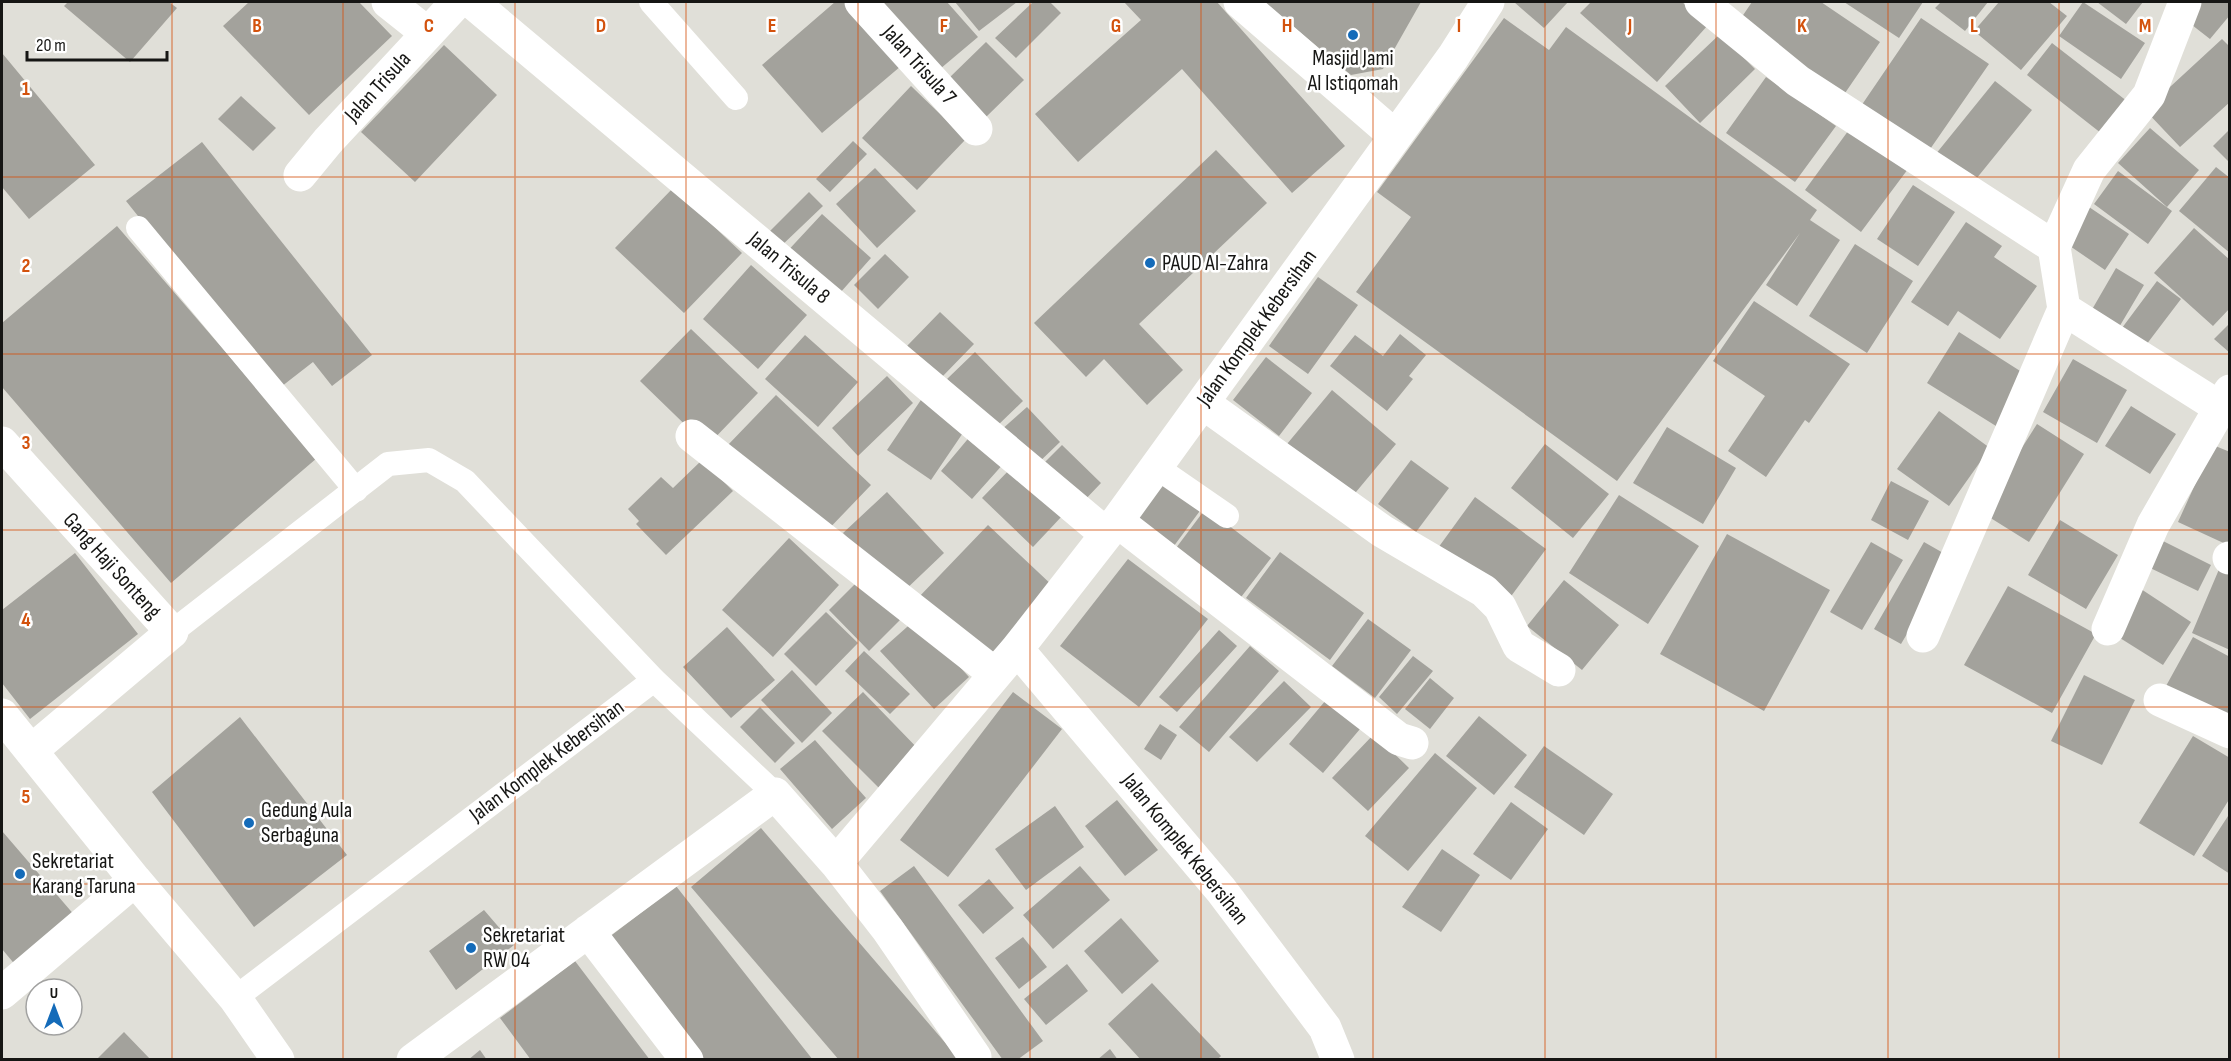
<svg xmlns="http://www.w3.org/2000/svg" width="2231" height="1061" font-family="'Sofia Sans Condensed',sans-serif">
<rect width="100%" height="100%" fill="#e0dfd8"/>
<!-- building -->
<path fill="#a3a29c" d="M68,2H169L177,8L130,62L64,6Z
M249,2H359L392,36L309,115L223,26Z
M835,2H845L901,66L822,133L762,65Z
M884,2H947L978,37L940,69L882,3Z
M955,2H1017L979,31Z
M1033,2H1050L1061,13L1016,58L995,38Z
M1124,2H1217L1345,146L1292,193L1182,69L1078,162L1035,114L1141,20Z
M1264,2H1421L1383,69L1351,75Z
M1514,2H1568L1544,28Z
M1591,2H1682L1708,25L1657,82L1580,13Z
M1752,2H1821L1880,42L1843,96L1737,24Z
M1844,2H1923L1899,38Z
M1941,2H1988L1965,31L1935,8Z
M1999,2H2049L2067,16L2021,70L1974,31Z
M2083,2L2145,43L2121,79L2059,36Z
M2097,2H2143L2126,24Z
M2197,2H2230V15L2210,39L2183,18Z
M1504,18L1549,50L1566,27L1817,210L1810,220L1840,240L1797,306L1766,285L1800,233L1617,481L1356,292L1411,217L1377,192Z
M1921,18L1989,64L1926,155L1859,109Z
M1720,34L1755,69L1700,123L1665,86Z
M2222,39L2230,47V102L2180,147L2145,110Z
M986,42L1024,80L986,117L948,79Z
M2052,43L2132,105L2106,137L2027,75Z
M444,45L497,95L415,182L361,132Z
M2,53L95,165L29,219L2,187Z
M1766,77L1836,126L1795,182L1726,133Z
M1995,81L2032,110L1972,184L1935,155Z
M911,86L966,139L917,190L862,138Z
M241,96L276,128L253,151L218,119Z
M1851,127L1908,169L1861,232L1805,190Z
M2150,128L2199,170L2167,207L2118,163Z
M2230,129V163L2213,146Z
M853,141L867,154L830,192L816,179Z
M202,142L372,355L332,386L313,362L277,390L126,201Z
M1216,150L1267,203L1139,324L1183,370L1147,405L1104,359L1086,377L1034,323Z
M2216,167L2230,178V253L2179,211Z
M875,168L916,211L877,248L836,204Z
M2118,171L2172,211L2148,244L2094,204Z
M1913,185L1955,212L1918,266L1877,239Z
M673,188L742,253L684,313L615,248Z
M809,192L823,206L778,249L765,236Z
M2089,207L2129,234L2105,270L2064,242Z
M822,214L871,258L832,302L782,257Z
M1966,222L2002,246L1994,257L2037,286L2000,339L1958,311L1948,326L1911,302Z
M117,226L317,458L171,583L2,387V323Z
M2194,228L2230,260V308L2213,326L2154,273Z
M1855,244L1913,281L1867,353L1809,316Z
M885,254L909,277L878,309L854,285Z
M751,265L807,315L758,369L703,319Z
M2116,268L2144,285L2118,329L2090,313Z
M1318,277L1358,305L1308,374L1269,346Z
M2157,281L2181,299L2143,349L2119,332Z
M1754,301L1850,364L1809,423L1805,420L1766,477L1728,451L1765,396L1713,361Z
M940,312L974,344L941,378L907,346Z
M2230,323V353L2214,339Z
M691,329L758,393L707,446L640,381Z
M1959,332L2028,376L1996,426L1927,383Z
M1400,334L1426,355L1409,376L1413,379L1387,411L1330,366L1355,335L1383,356Z
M805,335L858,382L818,427L765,379Z
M975,352L1023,401L995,428L947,379Z
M1266,357L1312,393L1279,436L1233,400Z
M2073,359L2127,390L2097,443L2043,412Z
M887,376L913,403L858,456L832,428Z
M1332,390L1396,444L1351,498L1287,444Z
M927,391L971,421L931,480L887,450Z
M776,395L871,485L822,536L726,447Z
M2131,406L2176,434L2150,474L2105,446Z
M1027,407L1060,442L1034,467L1000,431Z
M1939,411L1990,448L1949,506L1897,469Z
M2037,424L2084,454L2029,542L1981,512Z
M1667,427L1736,468L1703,524L1633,483Z
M972,434L1005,462L972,499L941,471Z
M1545,444L1609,494L1573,538L1511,488Z
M1062,445L1101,483L1082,503L1042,465Z
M2213,445L2230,452V546L2178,522Z
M702,460L733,491L666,555L636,524L639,521L628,509L661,477L673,488Z
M1411,460L1449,488L1416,532L1378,504Z
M1012,467L1063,515L1033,547L982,498Z
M1163,474L1205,504L1168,554L1126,523Z
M1891,481L1929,501L1908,540L1871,520Z
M887,492L944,553L901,594L843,533Z
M1619,495L1699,546L1648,624L1569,573Z
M1475,497L1546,549L1509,599L1438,548Z
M1206,508L1271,558L1235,605L1170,556Z
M2060,520L2118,555L2086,609L2028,575Z
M988,525L1054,587L984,661L917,599Z
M1727,534L1830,590L1764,711L1660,654Z
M789,538L839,585L773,657L722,610Z
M2157,538L2211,565L2198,591L2144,565Z
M1871,542L1903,560L1862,630L1830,612Z
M1924,542L1952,558L1901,644L1874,629Z
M1280,552L1364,613L1330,660L1246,598Z
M75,553L138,634L30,719L2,683V610Z
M1128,559L1208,619L1139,707L1060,646Z
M2220,567L2230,571V650L2192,633Z
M864,575L904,616L869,651L829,610Z
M1564,580L1619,625L1582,670L1527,626Z
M2008,586L2096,634L2052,713L1964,665Z
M2141,589L2191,622L2163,665L2112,633Z
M826,612L858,643L816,686L784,654Z
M916,619L969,677L934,709L880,651Z
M1368,619L1411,650L1375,698L1332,666Z
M727,627L775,680L731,718L683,667Z
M1219,630L1237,646L1177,712L1159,697Z
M2193,637L2230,657V721L2166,686Z
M1250,646L1279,671L1209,752L1179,727Z
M864,651L910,694L890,714L845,671Z
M1413,656L1433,671L1397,714L1379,697Z
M792,670L832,713L802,743L761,700Z
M2084,675L2135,700L2102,765L2051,741Z
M1430,678L1454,698L1430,729L1405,709Z
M1284,681L1311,707L1257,762L1229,737Z
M863,692L924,755L885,794L822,731Z
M1013,692L1062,729L948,877L900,840Z
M1326,700L1360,729L1323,773L1289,744Z
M760,707L795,743L775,763L740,727Z
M1479,716L1527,755L1494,795L1446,756Z
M240,717L347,855L254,927L152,792Z
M1160,724L1177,735L1161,760L1144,749Z
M1374,734L1409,768L1368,811L1332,778Z
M2193,736L2230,758V798L2194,856L2139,823Z
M815,740L866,798L832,829L780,769Z
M1544,746L1613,794L1584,835L1514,787Z
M1435,753L1477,788L1408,871L1365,836Z
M1117,800L1158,850L1125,876L1085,826Z
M1511,802L1548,829L1511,880L1473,854Z
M1055,806L1084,847L1026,890L995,849Z
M2230,813V874L2202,856Z
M761,828L960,1060H839L691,887Z
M2,831L76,917L17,967L2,949Z
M1442,849L1480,875L1441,932L1402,907Z
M914,866L1043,1041L1017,1060H1003L880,891Z
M1080,866L1110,900L1053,949L1023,915Z
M989,879L1014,908L983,934L958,905Z
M676,886L813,1060H697L604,941Z
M484,910L514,945L456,990L429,951Z
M1121,918L1159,961L1122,994L1084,951Z
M1023,937L1047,967L1019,989L995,958Z
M575,961L650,1060H531L500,1018Z
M1067,964L1088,991L1046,1025L1024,999Z
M1152,983L1221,1056L1217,1060H1141L1108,1024Z
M124,1032L151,1060H96Z
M1110,1049L1118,1060H1097Z
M480,1050L487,1060H468Z"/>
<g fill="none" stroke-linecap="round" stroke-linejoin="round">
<!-- lane -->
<path stroke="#fff" stroke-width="24" d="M651,2L736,98
M138,228L356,490
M1156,467L1227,516
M172,632L388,464L429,460L465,481L654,680L775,794
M235,998L654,680"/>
<!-- street -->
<path stroke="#fff" stroke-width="33" d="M388,2L427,33
M472,2L1106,534
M861,2L976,129
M1240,2L1395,136
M1701,2L1798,81L2054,247
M300,175L328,141L457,2
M2064,309L2219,407
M1203,403L1382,531L1484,591L1500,607L1519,646L1559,670
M692,436L995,674
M2,443L172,632L31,751
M1117,521L1399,739L1412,743
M2229,558H2230
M2108,629L2153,525L2230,391
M1923,636L2064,309L2054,247L2089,170L2149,95L2185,2
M1017,649L1221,890L1325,1028L1338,1060
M2160,700L2230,732
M2,715L135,880L235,998L278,1060
M588,931L687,1060
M2,993L135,880
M975,1057L888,930L836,863L1017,649L1117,521L1453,57L1488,2
M413,1060L775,794L836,863"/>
</g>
<!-- grid -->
<path fill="none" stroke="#d3520d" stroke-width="1.5" stroke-opacity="0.55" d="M172,2V1060M343,2V1060M515,2V1060M686,2V1060M858,2V1060M1030,2V1060M1201,2V1060M1373,2V1060M1545,2V1060M1716,2V1060M1888,2V1060M2059,2V1060M2,177H2230M2,354H2230M2,530H2230M2,707H2230M2,884H2230"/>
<!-- markers -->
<g fill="#146bb9" stroke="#fff" stroke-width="2">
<circle cx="1353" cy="35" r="6"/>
<circle cx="1150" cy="263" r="6"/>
<circle cx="249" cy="823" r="6"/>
<circle cx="20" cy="874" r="6"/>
<circle cx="471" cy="948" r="6"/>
</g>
<g text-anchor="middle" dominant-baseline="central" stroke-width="5" stroke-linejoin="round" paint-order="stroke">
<!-- poi labels -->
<g font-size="22" fill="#161614" stroke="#fff" text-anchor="start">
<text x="1353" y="58" text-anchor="middle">Masjid Jami<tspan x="1353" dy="25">Al Istiqomah</tspan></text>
<text x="1162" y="263">PAUD Al-Zahra</text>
<text x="261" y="810">Gedung Aula<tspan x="261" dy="25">Serbaguna</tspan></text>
<text x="32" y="861">Sekretariat<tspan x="32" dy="25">Karang Taruna</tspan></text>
<text x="483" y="935">Sekretariat<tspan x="483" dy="25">RW 04</tspan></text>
</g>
<!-- street labels -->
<g font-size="22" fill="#161614" stroke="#fff">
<text transform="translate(919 65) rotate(48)">Jalan Trisula 7</text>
<text transform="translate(378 87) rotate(-48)">Jalan Trisula</text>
<text transform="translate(789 268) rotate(40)">Jalan Trisula 8</text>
<text transform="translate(1257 328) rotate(-54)">Jalan Komplek Kebersihan</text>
<text transform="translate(112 566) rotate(48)">Gang Haji Sonteng</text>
<text transform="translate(547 761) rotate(-37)">Jalan Komplek Kebersihan</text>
<text transform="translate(1185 849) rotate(51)">Jalan Komplek Kebersihan</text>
</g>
</g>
<g font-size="20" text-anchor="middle" font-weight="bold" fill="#d3520d" stroke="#fff" stroke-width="5" stroke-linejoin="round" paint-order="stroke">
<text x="257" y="32">B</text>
<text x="429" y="32">C</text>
<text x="601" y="32">D</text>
<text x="772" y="32">E</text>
<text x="944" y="32">F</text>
<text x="1116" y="32">G</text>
<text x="1287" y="32">H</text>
<text x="1459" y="32">I</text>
<text x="1630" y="32">J</text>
<text x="1802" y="32">K</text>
<text x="1974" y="32">L</text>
<text x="2145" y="32">M</text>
<text x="26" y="95">1</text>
<text x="26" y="272">2</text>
<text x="26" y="449">3</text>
<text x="26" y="626">4</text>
<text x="26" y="803">5</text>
</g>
<!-- border -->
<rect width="2231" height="1061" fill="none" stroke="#161614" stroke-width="6"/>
<!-- north arrow -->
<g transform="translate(54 1007)"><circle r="28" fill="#ffffff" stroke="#a2a2a1" stroke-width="1.5"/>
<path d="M0-4.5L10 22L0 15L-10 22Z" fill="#146bb9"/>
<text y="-9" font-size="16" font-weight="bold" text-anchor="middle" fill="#161614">U</text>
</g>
<!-- scale -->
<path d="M27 51v9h140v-9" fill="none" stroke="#161614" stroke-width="3"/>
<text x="36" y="51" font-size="18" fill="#161614" stroke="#ffffff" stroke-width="4.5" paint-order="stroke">20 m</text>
</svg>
